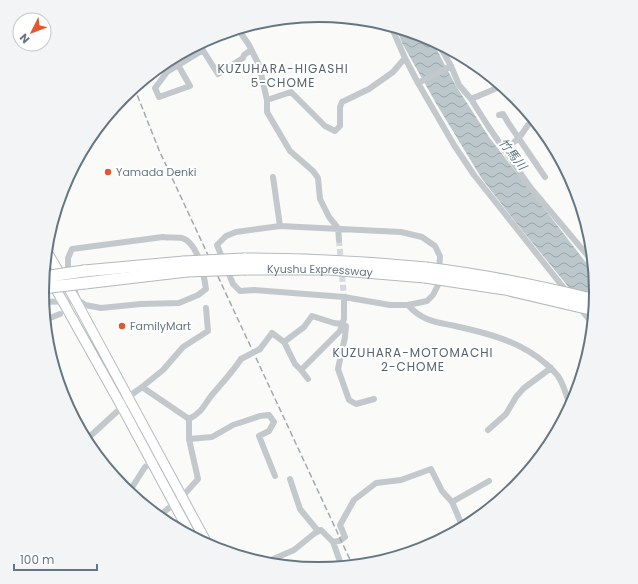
<svg xmlns="http://www.w3.org/2000/svg" width="638" height="584" font-family="Poppins,'Noto Sans JP',sans-serif">
<defs>
<pattern id="water-waves" width="16" height="10" patternUnits="userSpaceOnUse"><rect width="16" height="10" fill="#bbc7cb"/><path d="M0 5q4-4 8 0t8 0" fill="none" stroke="#9ca6aa"/></pattern>
</defs>
<rect width="100%" height="100%" fill="#fafaf8"/>
<!-- water -->
<path fill="url(#water-waves)" d="M396,27L425,36L431,39L456,86L489,137L594,273L596,292L593,317L517,224L482,179L437,105L402,43Z"/>
<g fill="none" stroke-linecap="round" stroke-linejoin="round">
<!-- street-tunnel -->
<path stroke="#d5d9db" stroke-width="6" stroke-dasharray="6 3" stroke-linecap="butt" d="M339,240L344,297"/>
<defs>
<path id="secondary" d="M46,250L76,301L208,545
M44,268L122,407L192,537"/>
<g id="highway">
<path d="M244,259C305,259 365,262 426,268"/>
<path id="s1" d="M246,269H329L425,277"/>
<path d="M84,271L184,262"/>
<path d="M85,283L187,271"/>
</g>
</defs>
<!-- secondary casing -->
<use href="#secondary" stroke="#b3babf" stroke-width="11"/>
<!-- highway casing -->
<use href="#highway" stroke="#b4b9bd" stroke-width="13"/>
<!-- street -->
<path stroke="#c3c8cc" stroke-width="6" d="M391,26L405,58L418,83L454,145L474,175L567,292
M238,29L249,45L259,65L267,100V112L290,151L313,171L318,178L320,199L329,217L338,228L339,240
M438,43L451,66L459,85L471,99L488,126L530,187L593,262
M199,44L218,74L243,58L244,55L251,50
M467,59L470,66L475,64
M178,65L190,86L159,97L155,88L167,72L203,50
M418,83L451,66
M471,99L502,86
M267,100L291,92L325,126L335,131L340,126V107L342,102L369,89L393,72L405,58
M499,115L503,114L509,124L545,177
M504,150L519,138L533,118
M273,177L280,226
M280,226L401,232L422,237L435,246L440,256L438,285L433,295L427,301L408,305H390L344,297L254,290L240,291L233,284L217,245L226,236L236,232Z
M163,237C169,238 177,237 182,238C198,243 204,275 206,289L198,295L179,303L141,304L101,308L85,305L78,300L68,273V258L72,249Z
M43,302L76,301L78,300
M408,305C422,321 436,322 455,326C487,333 519,341 545,363C549,366 554,371 558,376C564,385 567,396 570,407
M580,308L593,324
M45,320L60,314
M284,342L295,364L301,370L340,331L342,324L346,326L345,337L338,369L349,400L356,404L374,399
M260,349L272,333L284,342L304,327L312,316L334,323L342,324L344,319V297
M301,370L308,379
M142,387L163,370L183,347L208,331L206,308
M488,430L506,414L516,397L524,388L551,368
M189,439L212,437L233,425L260,416L269,415L274,422L269,431L259,436L275,476
M86,440L122,407L127,398L142,387L189,419
M290,479L300,509L318,531
M127,491L131,489L145,467L160,458
M452,502L489,481
M158,517L181,498L198,479L189,439V419C202,412 203,407 211,396C222,383 231,374 241,359
M333,542L342,567
M264,563L294,550L315,533L321,530L333,542L339,541L345,537L340,525L354,500L376,483L401,480L431,469L442,491L452,502L461,523L473,522"/>
<!-- secondary -->
<use href="#secondary" stroke="#fff" stroke-width="9"/>
<!-- highway -->
<use href="#highway" stroke="#fff" stroke-width="11"/>
<!-- rail -->
<path stroke="#a2aab0" stroke-width="1.5" stroke-dasharray="6 3" stroke-linecap="butt" d="M134,87L159,150L353,566"/>
<defs>
<path id="highway-bridge" d="M184,262L244,259
M426,268C483,275 539,286 595,300
M187,271L246,269
M43,277L84,271
M425,277L505,289L594,310
M42,288L85,283"/>
</defs>
<!-- highway-bridge casing -->
<use href="#highway-bridge" stroke="#b4b9bd" stroke-width="13" stroke-linecap="butt"/>
<!-- street-bridge -->
<path stroke="#c3c8cc" stroke-width="6" d="M241,359L260,349"/>
<!-- highway-bridge -->
<use href="#highway-bridge" stroke="#fff" stroke-width="11"/>
</g>
<!-- markers -->
<g fill="#e4572e" stroke="#fff" stroke-width="1.5">
<circle cx="108" cy="172" r="4"/>
<circle cx="122" cy="326" r="4"/>
</g>
<g text-anchor="middle" dominant-baseline="central" stroke-width="4" stroke-linejoin="round" paint-order="stroke">
<!-- poi labels -->
<g font-size="11" fill="#657683" stroke="#fff" text-anchor="start">
<text x="116" y="172">Yamada Denki</text>
<text x="130" y="326">FamilyMart</text>
</g>
<!-- street labels -->
<g font-size="11" fill="#657683" stroke="#fff">
<text stroke="none"><textPath href="#s1" startOffset="74">Kyushu Expressway</textPath></text>
</g>
<!-- neighbourhood labels -->
<g font-size="12" letter-spacing="1" fill="#57646e" stroke="#fff">
<text x="283" y="68">KUZUHARA-HIGASHI<tspan x="283" dy="14">5-CHOME</tspan></text>
<text x="413" y="352">KUZUHARA-MOTOMACHI<tspan x="413" dy="14">2-CHOME</tspan></text>
</g>
<!-- water labels -->
<g font-size="12" font-style="italic" fill="#60757c" stroke="#fff">
<text transform="translate(513 154) rotate(52)">竹馬川</text>
</g>
</g>
<!-- crop -->
<path d="M0 0H638V584H0ZM49 292a270 270 0 1 1 540 0a270 270 0 1 1-540 0Z" fill="#f3f4f5" fill-rule="evenodd"/>
<path fill="none" stroke="#657683" stroke-width="2" d="M49 292a270 270 0 1 1 540 0a270 270 0 1 1-540 0Z"/>
<!-- north arrow -->
<g transform="translate(32 32) rotate(228)"><circle r="19" fill="#ffffff" stroke="#c1c8cd"/>
<path d="M0-3L7 15L0 10L-7 15Z" fill="#e4572e"/>
<text y="-6" font-size="11" font-weight="bold" text-anchor="middle" fill="#657683">N</text>
</g>
<!-- scale -->
<path d="M14 564v6h83v-6" fill="none" stroke="#657683" stroke-width="2"/>
<text x="20" y="564" font-size="12" fill="#657683" stroke="#ffffff" stroke-width="3" paint-order="stroke">100 m</text>
</svg>
